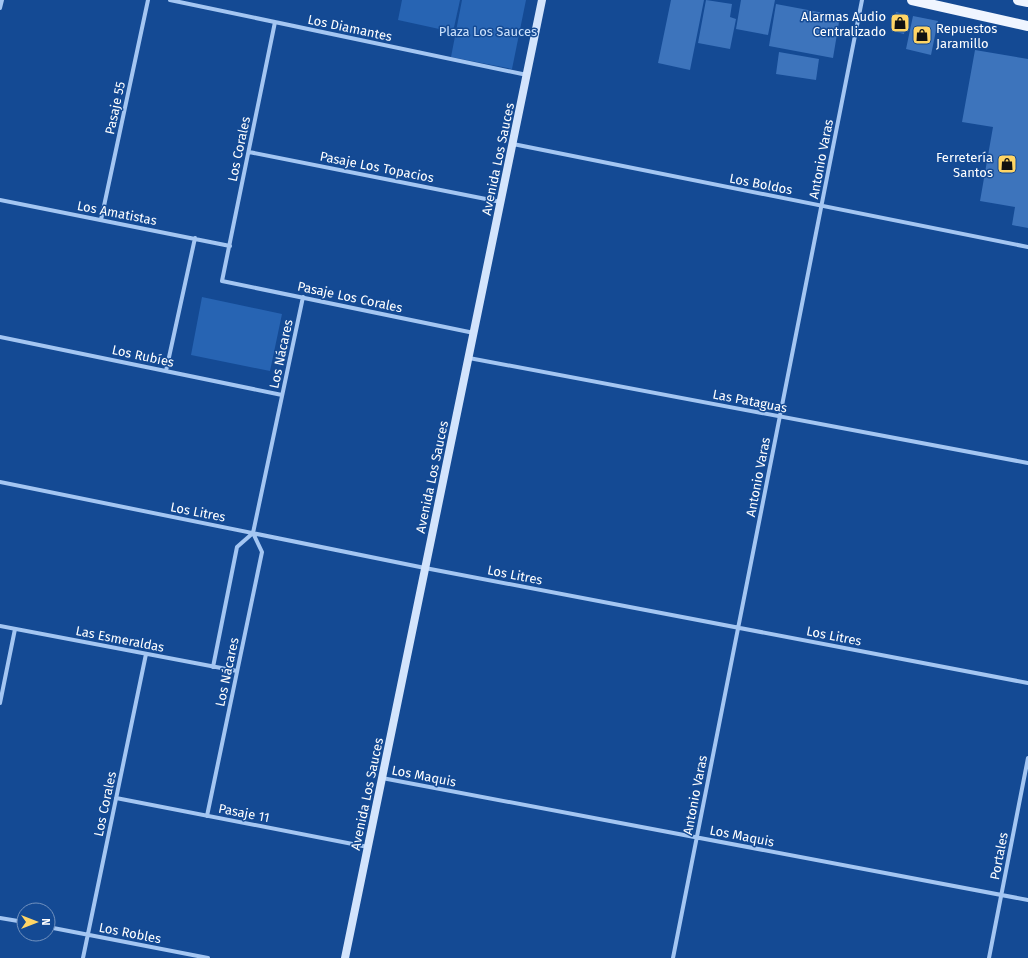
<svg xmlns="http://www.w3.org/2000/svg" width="1028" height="958" font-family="'Fira Sans',sans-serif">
<rect width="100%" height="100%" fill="#144a94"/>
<!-- green -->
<path fill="#2764b3" d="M402,0H460L453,32L398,20Z
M462,0H526L512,69L451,57Z
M202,297L282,314L270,371L191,355Z"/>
<!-- building -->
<path fill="#3d74bc" d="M671,0H704L690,70L658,63Z
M706,0L732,4L730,17L736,19L730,49L698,43Z
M741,0H775L768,35L736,29Z
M776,4L840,16L833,58L769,46Z
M896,12L908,15L904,34L892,31Z
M913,16L938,21L931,55L906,49Z
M975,50L1028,59V228L1012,225L1015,207L980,201L993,127L962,122Z
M779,52L819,59L816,80L776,74Z"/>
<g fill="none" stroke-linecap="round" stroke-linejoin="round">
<!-- street -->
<path stroke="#a4c6f2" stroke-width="4" d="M170,0L527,75
M0,8L2,0
M275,22L222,281L474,333
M513,144L1028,247
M249,152L501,202
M0,200L230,246
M101,220L148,0
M0,337L282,395
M469,358L1028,463
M166,371L195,238
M0,482L425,568L1028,683
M0,626L237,671
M213,667L237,547L253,533L303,297
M0,703L15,629
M382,778L1028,900
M116,798L368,847
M207,816L262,552L253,533
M0,918L24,922
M48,927L208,958
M83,958L146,654
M673,958L862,0
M989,958L1028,758"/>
<!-- secondary -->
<path stroke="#d3e4fc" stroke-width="8" d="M345,958L542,0"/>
<!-- primary -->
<path stroke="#eff5ff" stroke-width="10" d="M912,0L1028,26
M1018,0L1028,2"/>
</g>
<!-- icons -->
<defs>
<symbol id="shop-square" viewBox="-11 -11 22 22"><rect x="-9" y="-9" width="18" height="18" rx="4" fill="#ffd565" stroke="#144a94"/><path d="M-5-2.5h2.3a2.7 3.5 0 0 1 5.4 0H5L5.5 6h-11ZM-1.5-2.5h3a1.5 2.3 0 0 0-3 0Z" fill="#111"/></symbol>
</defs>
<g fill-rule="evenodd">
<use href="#shop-square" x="889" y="12" width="22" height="22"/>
<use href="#shop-square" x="911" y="24" width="22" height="22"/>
<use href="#shop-square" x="996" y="153" width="22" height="22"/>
</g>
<g text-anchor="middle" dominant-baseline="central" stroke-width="3" stroke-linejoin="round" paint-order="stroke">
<!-- poi labels -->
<g font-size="13" fill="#fff" stroke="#144a94" text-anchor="end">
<text x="886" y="16">Alarmas Audio<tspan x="886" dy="15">Centralizado</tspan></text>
<text x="936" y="28" text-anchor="start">Repuestos<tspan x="936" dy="15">Jaramillo</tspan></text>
<text x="993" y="157">Ferretería<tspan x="993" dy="15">Santos</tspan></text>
</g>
<!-- street labels -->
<g font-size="13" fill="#fff" stroke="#144a94">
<text transform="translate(350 28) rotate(12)">Los Diamantes</text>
<text transform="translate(115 108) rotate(-78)">Pasaje 55</text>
<text transform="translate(239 149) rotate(-78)">Los Corales</text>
<text transform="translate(498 159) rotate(-78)">Avenida Los Sauces</text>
<text transform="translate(821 159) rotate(-79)">Antonio Varas</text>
<text transform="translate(377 167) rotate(11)">Pasaje Los Topacios</text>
<text transform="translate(761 184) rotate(11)">Los Boldos</text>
<text transform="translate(117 213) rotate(11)">Los Amatistas</text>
<text transform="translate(350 297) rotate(12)">Pasaje Los Corales</text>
<text transform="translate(281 354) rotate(-78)">Los Nácares</text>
<text transform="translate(143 356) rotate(12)">Los Rubíes</text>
<text transform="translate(750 401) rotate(11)">Las Pataguas</text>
<text transform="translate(432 477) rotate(-78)">Avenida Los Sauces</text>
<text transform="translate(758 477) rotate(-79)">Antonio Varas</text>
<text transform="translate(198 512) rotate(11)">Los Litres</text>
<text transform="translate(515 575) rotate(11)">Los Litres</text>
<text transform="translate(834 636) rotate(11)">Los Litres</text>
<text transform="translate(120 639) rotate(11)">Las Esmeraldas</text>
<text transform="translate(227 672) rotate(-78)">Los Nácares</text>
<text transform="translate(424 776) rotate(11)">Los Maquis</text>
<text transform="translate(367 794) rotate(-78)">Avenida Los Sauces</text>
<text transform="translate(695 795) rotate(-79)">Antonio Varas</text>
<text transform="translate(105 804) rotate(-78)">Los Corales</text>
<text transform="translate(244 813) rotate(11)">Pasaje 11</text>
<text transform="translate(742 836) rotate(11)">Los Maquis</text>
<text transform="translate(999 856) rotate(-79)">Portales</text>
<text transform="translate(130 933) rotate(11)">Los Robles</text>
</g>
<!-- park labels -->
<g font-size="13" fill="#cbe1fc" stroke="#144a94">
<text x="488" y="31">Plaza Los Sauces</text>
</g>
</g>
<!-- north arrow -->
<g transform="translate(36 922) rotate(90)"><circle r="19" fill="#144a94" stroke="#7292bf"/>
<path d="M0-3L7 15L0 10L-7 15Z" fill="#ffd565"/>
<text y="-6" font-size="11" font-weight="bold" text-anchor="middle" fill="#ffffff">N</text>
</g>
</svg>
